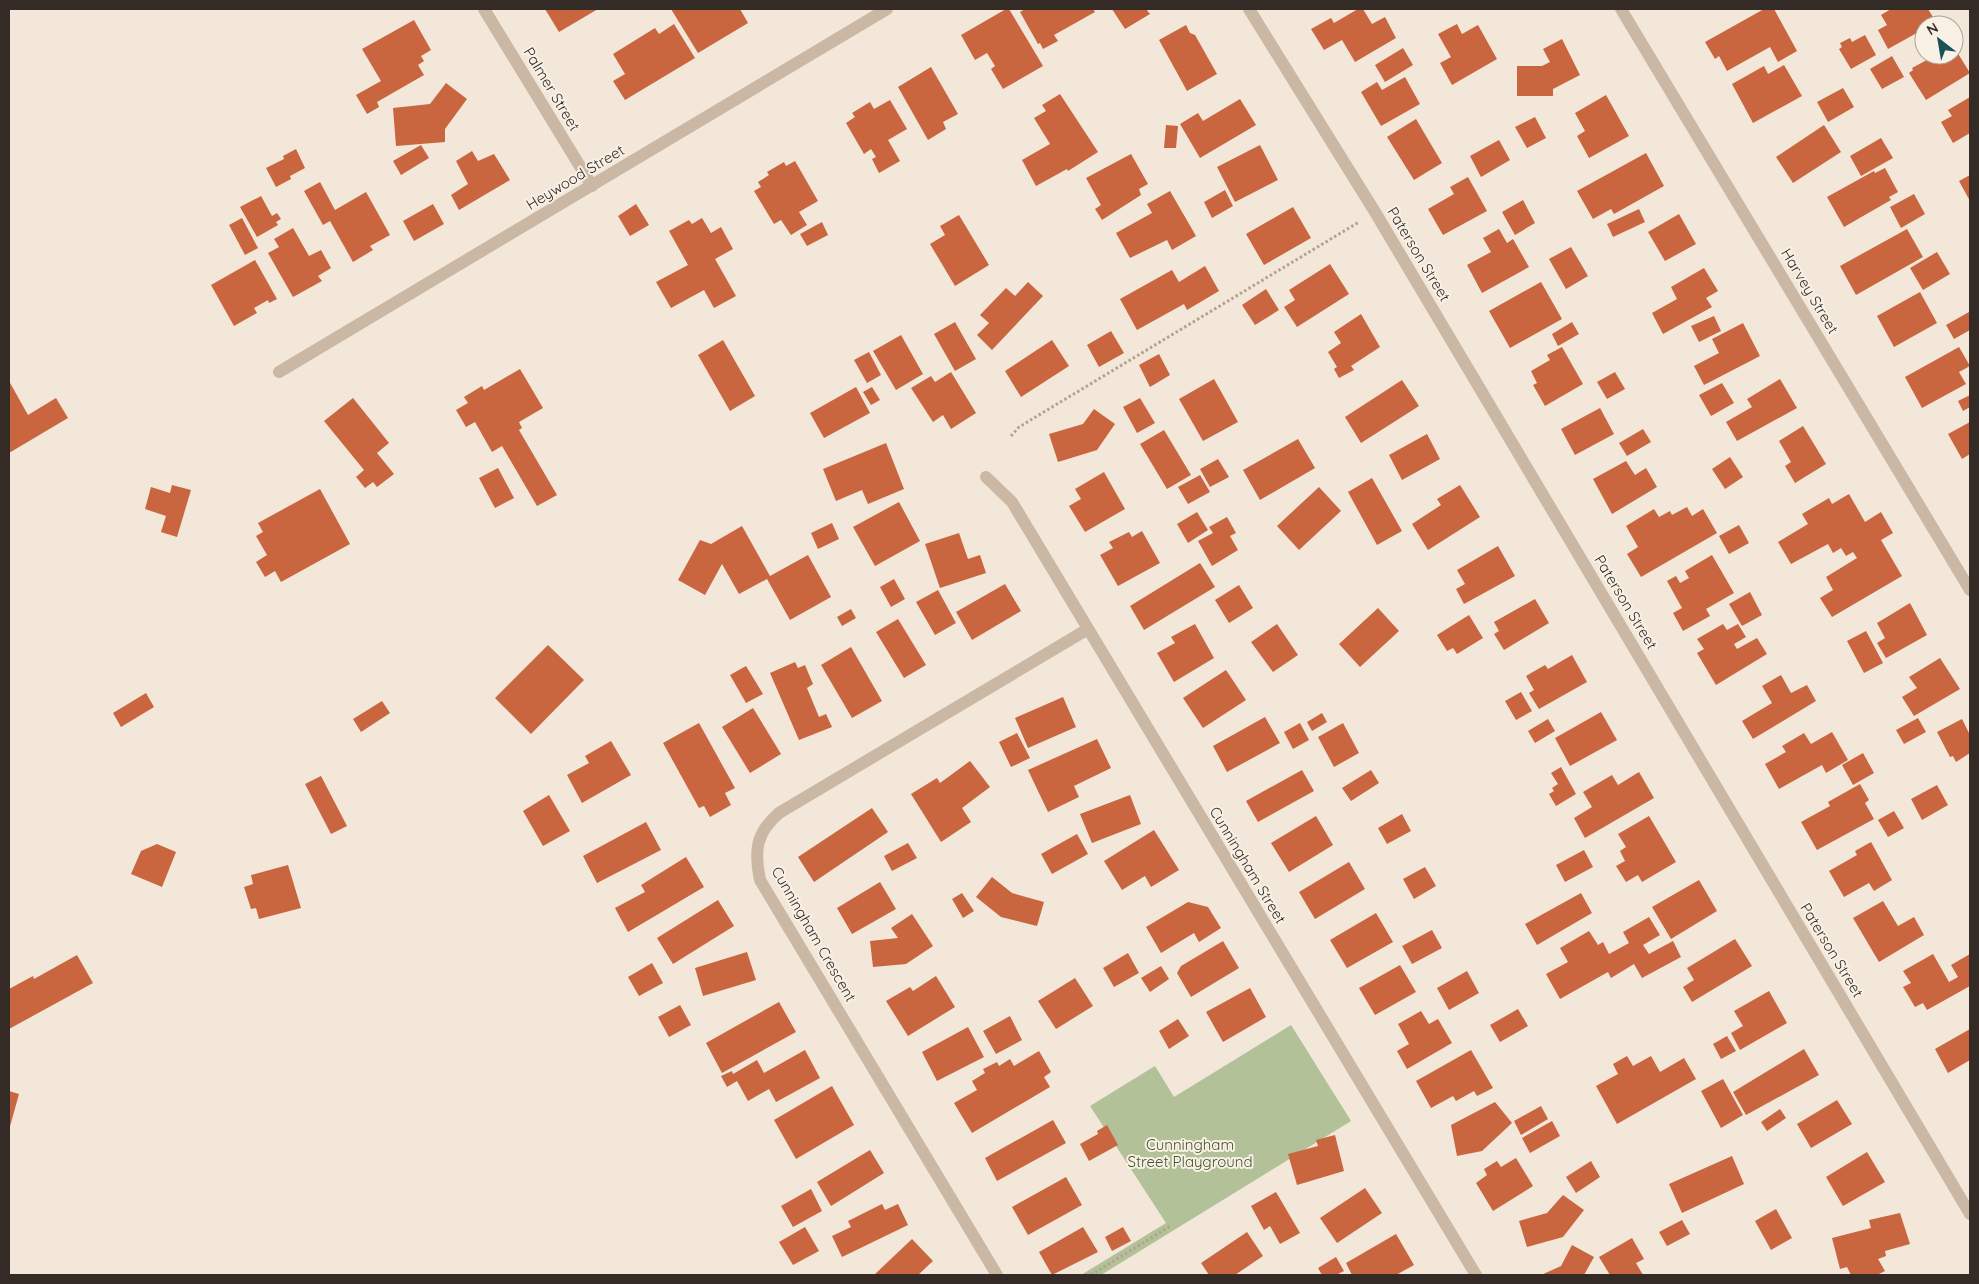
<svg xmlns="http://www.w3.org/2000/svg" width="1979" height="1284" font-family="Quicksand,sans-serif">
<rect width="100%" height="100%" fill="#f2e7d9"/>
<!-- green -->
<path fill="#b2c198" d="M1291,1025L1351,1121L1101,1275H1081L1166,1223L1090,1106L1155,1066L1174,1097Z"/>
<!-- building -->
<path fill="#c9653f" d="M545,9H598L559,32Z
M671,9H740L748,23L698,53Z
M1006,9H1009L1043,66L1003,89L991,69L995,66L987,53L975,60L961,35Z
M1025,9H1093L1095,12L1054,35L1058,41L1043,49L1040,43L1038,44L1020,12Z
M1112,9H1146L1150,14L1125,29Z
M1358,9H1363L1372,24L1385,17L1396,38L1355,62L1342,40L1324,50L1311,29L1331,18L1334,23Z
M1764,9H1774L1797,51L1778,62L1770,47L1727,71L1719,56L1715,59L1705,42Z
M1891,9H1928L1936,22L1924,25V29L1888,49L1878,30L1887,25L1881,15Z
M414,20L431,50L421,56L424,61L418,65L424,75L377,102L379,107L367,114L356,95L381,81L362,49Z
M674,24L695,58L625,100L613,81L625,74L613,54L655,28L659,34Z
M1457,24L1462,34L1478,25L1497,59L1452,85L1440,63L1451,57L1438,34Z
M1186,25L1190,33L1195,35L1217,74L1187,91L1159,40Z
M1865,35L1876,55L1851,69L1839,49L1842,47L1840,43L1850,38L1852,42Z
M1562,39L1580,75L1553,89V96H1517V66H1542L1550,62L1543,49Z
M1954,47L1970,73L1926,100L1909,73L1913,70L1912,68L1936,55H1954Z
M1403,48L1413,65L1385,82L1375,65Z
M1892,56L1904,77L1882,89L1870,69Z
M1784,65L1802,96L1753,123L1732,84L1764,66L1768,74Z
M931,67L958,114L943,122L946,129L928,140L898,87Z
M1405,77L1420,104L1381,126L1361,92L1377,82L1382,90Z
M446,83L467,99L445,129V142L396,146L393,108L430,104Z
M1843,88L1854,107L1828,122L1817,102Z
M1060,94L1098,152L1068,171L1067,169L1036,186L1022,160L1050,144L1034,118L1046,111L1042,105Z
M1606,95L1629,136L1589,158L1577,136L1585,131L1575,113Z
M1970,97V133L1953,143L1941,122L1952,116L1948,110Z
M1240,99L1256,125L1200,158L1180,124L1198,113L1203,121Z
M890,100L907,129L888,140L900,161L879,173L872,159L876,157L871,149L864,154L846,123L855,117L852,113L870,102L874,109Z
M1535,117L1546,138L1527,148L1515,127Z
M1416,119L1442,163L1414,180L1387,137Z
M1166,125L1178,126L1176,148H1164Z
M1824,125L1841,152L1793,183L1776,157Z
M1881,138L1893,158L1861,176L1850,156Z
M1499,140L1510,160L1481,177L1470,156Z
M421,145L429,158L401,175L393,161Z
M1260,145L1278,180L1235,202L1217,167Z
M296,149L305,168L290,176L291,179L276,187L266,168L284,159L283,156Z
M472,151L478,161L494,154L510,180L459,210L451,195L468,184L456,161Z
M1646,153L1664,186L1614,214L1611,209L1593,219L1577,191Z
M1131,154L1148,184L1139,189L1141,195L1102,220L1095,209L1101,205L1086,178Z
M795,161L818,201L799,212L807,225L791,235L781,220L774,224L754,191L761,187L758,182L769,175L767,172L784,162L786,166Z
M1885,168L1898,192L1889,197L1891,200L1844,227L1827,197L1874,171L1875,173Z
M1970,175V201L1959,181Z
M1468,177L1487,211L1443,235L1428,209L1454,194L1450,187Z
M320,182L335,210L366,192L390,235L370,246L373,250L353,262L330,221L323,225L304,191Z
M1225,190L1233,206L1212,218L1204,202Z
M1170,191L1196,236L1172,250L1167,240L1130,258L1116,233L1152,213L1147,204Z
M1914,194L1925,214L1901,228L1890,207Z
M261,196L272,216L277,213L281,219L276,222L278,225L257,237L240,207Z
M1523,200L1535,223L1515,235L1502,212Z
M433,204L444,224L414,241L403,221Z
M636,204L649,225L630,236L618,216Z
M1293,207L1311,238L1264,265L1246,234Z
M1639,209L1645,222L1613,237L1607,224Z
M1679,214L1696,244L1665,261L1648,232Z
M959,215L989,265L955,286L930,244L945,235L940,226Z
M242,218L258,248L245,255L229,225Z
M702,218L711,233L721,227L733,249L715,259L736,296L714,308L704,290L671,308L656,282L688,265L669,231L689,220L692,224Z
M822,222L828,235L807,246L800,234Z
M293,228L309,256L321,250L331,268L318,276L322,281L293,297L268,253L279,247L274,239Z
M1499,229L1507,243L1513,239L1529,267L1482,293L1467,265L1491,252L1483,238Z
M1907,229L1923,257L1856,295L1840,266Z
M1571,247L1588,276L1566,289L1549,259Z
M1937,252L1950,274L1923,290L1910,268Z
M255,260L277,299L269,303L268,300L254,308L257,313L234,326L211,285Z
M1330,264L1349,294L1297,327L1284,307L1295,300L1289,290Z
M1205,266L1219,291L1187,310L1184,304L1137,330L1120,299L1172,270L1179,282Z
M1704,268L1718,291L1706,298L1712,307L1663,334L1652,313L1677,299L1671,287Z
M1028,282L1043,296L992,350L977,335L989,323L980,315L1006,288L1015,296Z
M1541,282L1562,319L1510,348L1489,311Z
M1266,289L1279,310L1255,325L1242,305Z
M1920,292L1937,323L1894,347L1877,316Z
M1969,312L1970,330L1954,339L1946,325Z
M1361,314L1380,347L1351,366L1354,370L1339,378L1334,369L1337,367L1328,352L1341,343L1334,332Z
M1714,316L1721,331L1699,342L1691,326Z
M955,322L976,359L955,371L934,334Z
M1572,322L1579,334L1558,346L1552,334Z
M1743,323L1760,356L1704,385L1694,366L1719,353L1712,339Z
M1111,331L1124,353L1099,367L1087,345Z
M901,335L923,374L896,390L873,351Z
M723,340L755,396L730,411L698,355Z
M1052,340L1069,366L1021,397L1005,371Z
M1562,347L1583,384L1545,406L1533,385L1537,383L1531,371L1550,360L1547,355Z
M1959,347L1970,366L1959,372L1966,384L1922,408L1905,377Z
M869,352L881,375L867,383L854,360Z
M1159,354L1170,375L1150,387L1139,365Z
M520,369L543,408L519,422L522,428L519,430L557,495L537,506L502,446L492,452L475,422L466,427L456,410L468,403L464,397L482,386L484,390Z
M951,372L976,413L951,429L943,415L933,422L911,388L931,376L935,382Z
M1615,372L1625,389L1607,399L1597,382Z
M1214,379L1238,422L1203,441L1179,399Z
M1780,379L1797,408L1737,441L1726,422L1752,407L1747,399Z
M1402,380L1419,406L1361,443L1345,417Z
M9,381L28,415L56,398L68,418L9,453Z
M1722,383L1734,403L1711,416L1699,395Z
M856,387L870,413L824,438L810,413Z
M872,387L880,400L871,405L863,392Z
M1970,395V407L1963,411L1958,401Z
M353,398L389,443L377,453L394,474L377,487L373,482L365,488L356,477L364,470L324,421Z
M1140,398L1155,423L1137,433L1123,407Z
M1600,408L1614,434L1575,455L1561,429Z
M1094,409L1115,424L1097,450L1058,462L1049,434L1083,424Z
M1970,422V454L1962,459L1948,434Z
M1803,426L1826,464L1795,483L1785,466L1791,462L1779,441Z
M1643,429L1651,442L1627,456L1619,443Z
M1164,430L1191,475L1167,489L1140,444Z
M1427,434L1440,459L1402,480L1389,455Z
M1298,439L1315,468L1260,500L1243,470Z
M886,443L904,489L868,504L862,490L836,501L823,469Z
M1730,457L1743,477L1725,489L1712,469Z
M1218,459L1229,477L1210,487L1200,469Z
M1626,461L1635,475L1646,468L1657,487L1612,514L1593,479Z
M498,468L514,498L495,508L479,478Z
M1104,472L1125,509L1085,532L1069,506L1081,499L1075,489Z
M1200,475L1210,492L1188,504L1178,487Z
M1372,478L1402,531L1377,545L1348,492Z
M172,485L191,490L177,537L161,532L166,516L145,509L151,487L170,493Z
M1460,485L1480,517L1428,550L1412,524L1441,505L1437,499Z
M1319,487L1341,511L1299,550L1277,526Z
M320,489L350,544L281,582L275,571L265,577L256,562L267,555L256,536L263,532L258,523Z
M1849,494L1865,522L1881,512L1893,533L1881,540L1902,576L1832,617L1820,598L1833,590L1826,577L1857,558L1853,552L1846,556L1841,548L1833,553L1828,544L1791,564L1778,542L1808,524L1802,514L1829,498L1832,504Z
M899,502L920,541L875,566L853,527Z
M1687,507L1692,516L1703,509L1717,533L1641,577L1627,554L1638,547L1626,526L1654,509L1659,517L1670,511L1672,515Z
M1197,512L1208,530L1188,543L1177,524Z
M1227,517L1236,533L1230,536L1238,550L1212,566L1198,541L1213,533L1209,527Z
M832,523L839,539L818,549L811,533Z
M1739,525L1749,543L1729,554L1719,536Z
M742,526L770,576L808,555L831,597L790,620L767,579L739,594L722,564L705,595L678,580L700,540L711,544Z
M1142,531L1160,563L1118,586L1100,555L1113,548L1109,542L1129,532L1132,537Z
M959,533L968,559L980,555L986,573L940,588L925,544Z
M1498,546L1515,576L1464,604L1456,589L1465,584L1457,570Z
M1712,555L1734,593L1706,609L1710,616L1683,631L1673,613L1682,608L1667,581L1676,576L1680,583L1689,578L1685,571Z
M1200,563L1215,587L1144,630L1130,606Z
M894,579L905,599L891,607L880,587Z
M1005,584L1021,611L972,640L956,612Z
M1239,585L1253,608L1229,623L1215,600Z
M938,590L956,623L935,635L916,602Z
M1750,592L1762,615L1742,626L1729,604Z
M1535,599L1549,623L1504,650L1494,634L1499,631L1494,622Z
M1910,603L1927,635L1886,658L1877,643L1885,638L1877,623Z
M1378,608L1399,631L1360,667L1339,644Z
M851,609L856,618L842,626L837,617Z
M1469,615L1483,638L1457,654L1453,648L1447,651L1437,635Z
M898,619L926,665L904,678L876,632Z
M1195,624L1214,658L1174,682L1157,653L1175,643L1171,637Z
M1277,624L1298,655L1273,672L1251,642Z
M1723,624L1727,630L1738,624L1746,637L1734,644L1737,649L1757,638L1767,654L1716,685L1697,653L1704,649L1697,639Z
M1866,631L1883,663L1864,673L1847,641Z
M548,645L584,680L531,734L495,698Z
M851,647L882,701L852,718L821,665Z
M1572,655L1587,682L1539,709L1529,693L1534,690L1526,676L1545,665L1548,669Z
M1940,658L1960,689L1914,716L1902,697L1917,688L1909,677Z
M795,662L798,668L805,665L813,684L807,688L819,717L826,714L832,727L799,740L770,673Z
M746,666L763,694L746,703L730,675Z
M1226,670L1246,700L1203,728L1183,698Z
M1781,675L1791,693L1807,685L1816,701L1753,739L1742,721L1772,703L1762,686Z
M1521,692L1532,711L1516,720L1505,701Z
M146,693L154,707L121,727L113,713Z
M1063,697L1076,727L1028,748L1015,718Z
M382,701L390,713L361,732L353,719Z
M753,708L781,754L750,773L722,727Z
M1601,712L1617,740L1570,766L1555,738Z
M1322,713L1327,722L1312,731L1307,722Z
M1265,717L1280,743L1227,772L1213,746Z
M1918,718L1926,732L1904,744L1896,730Z
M1548,719L1555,731L1535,743L1528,731Z
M1962,719L1970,735V753L1956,762L1953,756L1950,757L1937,732Z
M699,723L735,788L725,793L731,805L710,817L704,806L699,808L663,743Z
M1300,723L1309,740L1293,749L1284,732Z
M1343,723L1359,753L1334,767L1318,737Z
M1832,732L1848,760L1826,773L1822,765L1779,789L1765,764L1786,752L1782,746L1804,733L1811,744Z
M1017,733L1030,758L1011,767L999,742Z
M1097,739L1111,768L1074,786L1079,797L1048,812L1028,770Z
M611,741L631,775L582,803L567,775L589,763L585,756Z
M1863,753L1874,773L1853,785L1842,765Z
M970,761L990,787L962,808L971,822L941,842L911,794L937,778L940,783Z
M1561,767L1576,794L1556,806L1549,794L1554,791L1552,788L1558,784L1551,773Z
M1302,770L1314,791L1258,822L1246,801Z
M1371,770L1379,783L1351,801L1342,788Z
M1639,772L1654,798L1585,838L1574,818L1592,807L1583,792L1612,775L1618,785Z
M321,776L347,826L331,834L305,784Z
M1860,784L1869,800L1865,803L1874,819L1817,850L1801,822L1830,806L1828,802Z
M1937,785L1948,805L1922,820L1911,799Z
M549,795L570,831L543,846L523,811Z
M1130,795L1141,824L1092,843L1080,814Z
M872,808L888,832L814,882L798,857Z
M1894,811L1904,828L1888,837L1878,820Z
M1402,814L1411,831L1387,844L1378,828Z
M1316,816L1333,845L1289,872L1271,843Z
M1649,816L1676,862L1642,882L1638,875L1626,882L1616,866L1625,861L1620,851L1626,847L1618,834Z
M646,822L661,850L597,883L583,856Z
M1154,830L1179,870L1151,887L1145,876L1122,890L1104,861Z
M1077,834L1088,854L1052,874L1041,854Z
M1871,842L1892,880L1874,891L1869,883L1844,897L1829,871L1857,855L1855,851Z
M908,843L917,858L892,871L884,856Z
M157,844L176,852L162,887L131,874L141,851Z
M1584,850L1593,867L1565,882L1556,865Z
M686,857L704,887L628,932L615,908L645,892L641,885Z
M1349,862L1365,889L1315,919L1299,892Z
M288,865L301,908L259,919L256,908L251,909L244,887L253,884L251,875Z
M1425,867L1436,886L1414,899L1403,879Z
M992,877L1012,893L1044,902L1037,926L1001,917L976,897Z
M1699,880L1717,911L1671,939L1652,907Z
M880,882L896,909L852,934L837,908Z
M962,893L974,911L963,918L952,899Z
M1581,893L1592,913L1537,945L1525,924Z
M718,900L734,926L673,964L657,938Z
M1883,901L1898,926L1914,917L1924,935L1879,962L1853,918Z
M1188,902L1208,907L1221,928L1199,942L1194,933L1161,953L1146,927Z
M1376,913L1393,942L1347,968L1330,940Z
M912,914L933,946L906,964L873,967L870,941L898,938L891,928Z
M1649,917L1660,935L1643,945L1649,954L1673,941L1681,957L1642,978L1634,964L1611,978L1608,972L1560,999L1546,974L1568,962L1560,948L1589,931L1598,945L1603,942L1609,954L1629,943L1623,932Z
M1432,930L1442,948L1412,964L1402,946Z
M1735,939L1752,966L1692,1002L1683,987L1694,980L1687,968Z
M1223,941L1239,968L1191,997L1177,973L1181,966Z
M747,952L756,980L703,996L695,968Z
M1128,953L1139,973L1114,987L1103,968Z
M1933,954L1949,982L1958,977L1951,965L1970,954V986L1927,1010L1923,1003L1915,1007L1903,987L1911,983L1903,971Z
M77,955L93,983L9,1029V989L33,976L34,979Z
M652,963L663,983L639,996L628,977Z
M1400,965L1416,992L1375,1015L1359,988Z
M1161,966L1169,979L1150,992L1141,978Z
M1467,971L1479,993L1449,1010L1437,988Z
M936,976L955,1007L908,1036L886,1001L910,987L913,991Z
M1075,978L1093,1006L1056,1029L1038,1001Z
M1250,988L1266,1017L1223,1042L1206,1012Z
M1769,991L1787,1023L1740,1050L1731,1033L1743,1026L1734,1011Z
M779,1002L796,1032L722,1073L706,1043Z
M680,1005L691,1025L669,1037L658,1017Z
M1518,1009L1528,1026L1500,1042L1490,1025Z
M1421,1011L1429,1024L1438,1019L1452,1043L1407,1069L1397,1051L1409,1044L1398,1024Z
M1010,1016L1022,1040L996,1054L983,1031Z
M1178,1019L1189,1036L1169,1049L1159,1031Z
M968,1027L984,1057L937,1081L922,1052Z
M1970,1029V1060L1948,1073L1935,1049Z
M1727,1036L1736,1051L1721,1059L1713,1044Z
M1804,1049L1819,1075L1746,1115L1733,1092Z
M805,1050L820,1078L776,1102L769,1089L748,1101L737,1081L727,1087L721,1076L732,1071L733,1074L757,1060L764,1073Z
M1471,1050L1493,1088L1477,1096L1474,1091L1456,1101L1453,1096L1431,1108L1416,1081Z
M1039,1051L1051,1072L1044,1077L1050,1087L972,1133L954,1103L977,1090L972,1081L985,1073L983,1069L997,1062L999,1066L1010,1059L1014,1066Z
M1627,1056L1633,1066L1651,1056L1660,1072L1684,1058L1696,1079L1617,1124L1596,1086L1618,1074L1613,1064Z
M1723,1079L1743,1115L1721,1128L1701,1091Z
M832,1086L854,1125L796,1159L774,1120Z
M9,1091L19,1094L9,1130Z
M1837,1100L1852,1124L1811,1148L1797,1124Z
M1495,1102L1512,1123L1482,1151L1457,1156L1451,1125Z
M1541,1106L1548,1119L1521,1135L1514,1121Z
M1780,1109L1786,1118L1767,1131L1761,1122Z
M1053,1120L1066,1143L997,1181L985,1158Z
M1552,1121L1560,1136L1530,1153L1522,1138Z
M1107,1125L1118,1145L1089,1161L1080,1144L1098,1134L1097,1131Z
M1335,1135L1344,1171L1297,1185L1288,1154L1318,1146L1316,1140Z
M870,1150L884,1173L831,1206L817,1182Z
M1867,1152L1885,1182L1843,1206L1826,1177Z
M1732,1156L1744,1184L1682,1213L1669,1184Z
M1516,1158L1533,1186L1493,1211L1476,1183L1487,1175L1484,1169L1497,1161L1501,1167Z
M1591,1161L1600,1177L1576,1193L1566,1177Z
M1066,1177L1082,1205L1028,1235L1012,1207Z
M1365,1188L1382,1213L1337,1243L1320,1218Z
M811,1189L822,1211L793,1227L781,1206Z
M1276,1192L1300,1233L1280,1244L1270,1226L1264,1230L1251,1206Z
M1563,1195L1584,1210L1563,1237L1527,1247L1519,1221L1547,1213Z
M882,1204L885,1210L898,1204L908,1225L842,1257L832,1236L851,1227L848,1221Z
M1776,1209L1792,1238L1771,1250L1755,1221Z
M1900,1213L1910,1244L1885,1251L1886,1256L1878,1259L1885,1271L1877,1275H1851L1847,1267L1840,1269L1832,1238L1871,1228L1869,1220Z
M1682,1220L1690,1234L1667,1246L1659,1232Z
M805,1227L819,1251L793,1265L779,1242Z
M1083,1227L1098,1252L1052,1275L1039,1252Z
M1123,1227L1131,1241L1112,1251L1105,1237Z
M1247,1232L1263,1256L1235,1275H1209L1201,1263Z
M1396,1234L1414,1265L1396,1275H1352L1346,1263Z
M1632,1238L1644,1259L1636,1263L1643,1275H1610L1599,1257Z
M912,1239L933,1261L918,1275H874Z
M1572,1245L1594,1257L1584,1275H1541L1561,1266Z
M1336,1257L1344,1271L1336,1275H1322L1318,1268Z"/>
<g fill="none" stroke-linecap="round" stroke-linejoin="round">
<!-- path -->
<path stroke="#b6a18f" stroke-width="3" stroke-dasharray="2.5 2.5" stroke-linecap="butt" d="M1011,436L1019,427L1359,222
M1091,1275L1172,1225"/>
<!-- street -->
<path stroke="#cab7a4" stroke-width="12" d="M484,9L592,186
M1249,9L1375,212L1970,1214
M1621,9L1970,590
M279,372L887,9
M986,477L1012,502L1476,1275
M997,1275L760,880C754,850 756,833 779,813L1088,629"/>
</g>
<g text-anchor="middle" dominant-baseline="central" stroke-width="4" stroke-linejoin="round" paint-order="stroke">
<!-- street labels -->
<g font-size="15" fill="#352b26" stroke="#f9f1e5">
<text transform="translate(552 89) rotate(59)">Palmer Street</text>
<text transform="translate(575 177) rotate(-31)">Heywood Street</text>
<text transform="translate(1419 254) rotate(59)">Paterson Street</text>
<text transform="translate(1810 291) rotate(59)">Harvey Street</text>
<text transform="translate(1626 602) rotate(59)">Paterson Street</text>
<text transform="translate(1248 865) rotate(59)">Cunningham Street</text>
<text transform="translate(814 934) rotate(60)">Cunningham Crescent</text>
<text transform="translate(1832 950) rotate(59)">Paterson Street</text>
</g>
<!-- park labels -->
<g font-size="15" fill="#435429" stroke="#f9f1e5">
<text x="1190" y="1144">Cunningham<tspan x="1190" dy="17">Street Playground</tspan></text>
</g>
</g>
<!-- border -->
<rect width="1979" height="1284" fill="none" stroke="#352b26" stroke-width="20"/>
<!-- north arrow -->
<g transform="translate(1939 40) rotate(329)"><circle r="24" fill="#f9f1e5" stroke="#aba299"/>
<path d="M0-4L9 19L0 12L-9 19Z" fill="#1b5257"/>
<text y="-8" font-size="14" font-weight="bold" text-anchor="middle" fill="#352b26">N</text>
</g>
</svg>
